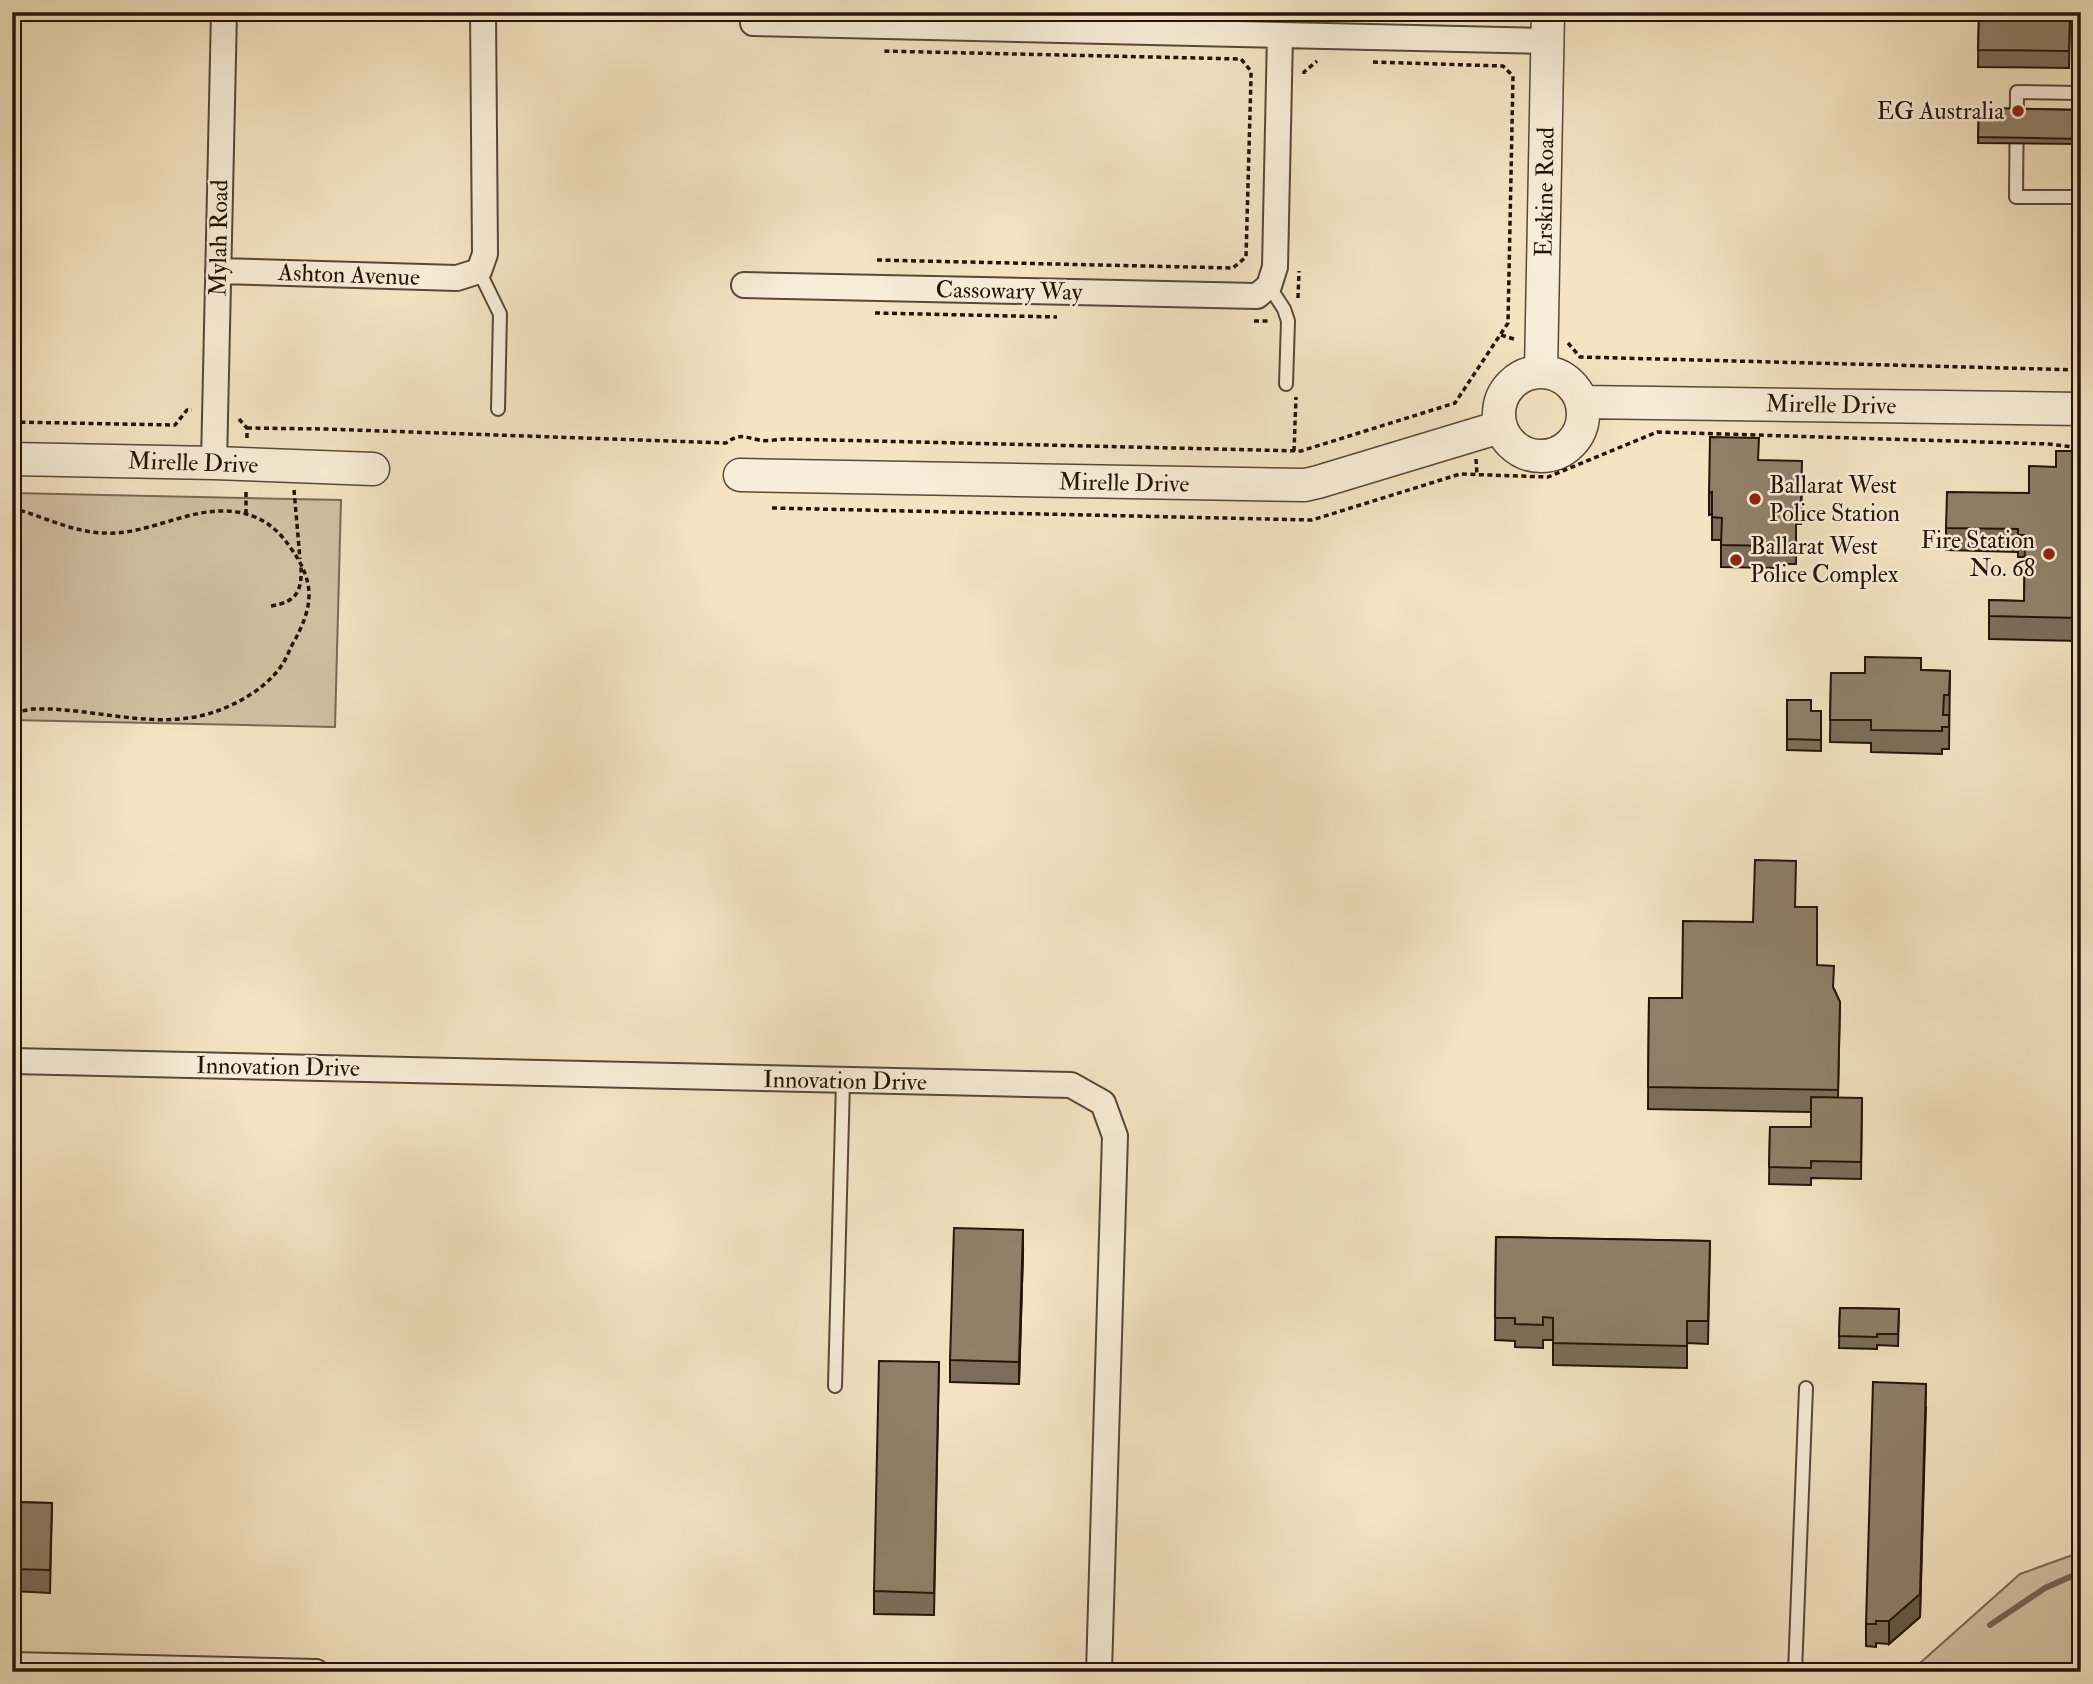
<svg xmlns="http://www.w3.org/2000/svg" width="2093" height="1684" font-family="'IM FELL Double Pica',serif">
<rect width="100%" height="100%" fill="#f4e4c3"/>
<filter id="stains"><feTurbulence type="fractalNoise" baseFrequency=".00286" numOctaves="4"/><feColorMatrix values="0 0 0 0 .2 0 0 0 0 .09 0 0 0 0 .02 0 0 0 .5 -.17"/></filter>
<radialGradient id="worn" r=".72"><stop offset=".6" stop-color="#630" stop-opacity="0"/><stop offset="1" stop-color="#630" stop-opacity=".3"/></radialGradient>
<!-- green -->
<path fill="#d1c1a3" stroke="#7a6a56" stroke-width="2" d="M12,493L341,500L335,727L12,720Z
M2081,1552V1672H1910L2020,1574Z"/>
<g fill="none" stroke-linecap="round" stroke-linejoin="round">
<!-- stream -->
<path stroke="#766653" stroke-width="6" d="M1990,1625L2045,1588L2081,1572"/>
<defs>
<path id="service" d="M2081,93L2017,92L2016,197H2081
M479,271L500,314L498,409
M1269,286L1284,309L1288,321L1286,384
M835,1386L843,1081
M1795,1672L1806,1388"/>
<path id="minor" d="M753,23L1547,41
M218,271L457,278L479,271L485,254L483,12
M744,285L1257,296L1269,286L1275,267L1280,35
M214,463L224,12
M12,1061L1071,1085L1103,1103L1115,1136L1099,1672
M12,1665L316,1672"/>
<path id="tertiary" d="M1541,371L1548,12
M1499 414a42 42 0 1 1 84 0a42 42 0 1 1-84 0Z
M1582,402L2081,409
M12,459L214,463L373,469
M740,475L1305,485L1318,482L1500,427"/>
</defs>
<!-- service casing -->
<use href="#service" stroke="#584838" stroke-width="16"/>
<!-- minor casing -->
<use href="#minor" stroke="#584838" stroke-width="28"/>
<!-- tertiary casing -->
<use href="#tertiary" stroke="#584838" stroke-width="35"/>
<!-- path -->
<path stroke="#241409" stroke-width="3.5" stroke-dasharray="5 3.5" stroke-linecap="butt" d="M1455,12H1502
M1304,74V72L1317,61
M877,260L1233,268L1246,257L1251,77V71L1241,59L881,51
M1298,298L1299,271
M875,313L1057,317
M1254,321H1271
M1501,335L1517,340
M1568,343L1580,357L2081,370
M239,419L247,428V439
M12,422L175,425L187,410H192
M247,428L325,429L726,443C739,433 745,437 759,440C767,442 779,439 788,439L1301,451L1455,403L1508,323L1513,76L1503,66L1371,62
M1294,451L1296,397
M1476,459L1477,475
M294,490L300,559
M12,508C43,516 71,532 104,533C155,536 203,496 255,517C270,523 281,534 290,547C317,584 313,608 292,645C288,653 285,662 279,669C264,689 238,704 214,712C162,730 103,711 50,709H32L12,713
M772,508L1312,520L1460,474L1548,477L1657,432L2049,444L2081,448
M14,509L15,486
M246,514V489
M271,606C297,602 302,591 301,567"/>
<!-- service -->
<use href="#service" stroke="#f8edd8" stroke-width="12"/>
<!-- minor -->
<use href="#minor" stroke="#f8edd8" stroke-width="24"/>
<!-- tertiary -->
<use href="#tertiary" stroke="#f8edd8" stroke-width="32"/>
</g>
<!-- wall -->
<path fill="#7c6e5b" stroke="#241409" stroke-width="2" d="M1979,12H2070L2069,68L1978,67Z
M1979,108L2081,110V144L1978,143Z
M2081,451V558H2079L2078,602H2081V641L1989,639V600L2024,601L2025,557H2018V552L1946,550V528L2029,493L2056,467Z
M1759,460L1802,483L1801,524H1796V564H1777V568L1721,567V540H1712V514L1709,515V493Z
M1921,670L1950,671L1949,749H1942V754L1871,752V743L1830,742L1831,673H1865Z
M1787,700L1811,711H1821V751L1787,750Z
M1796,907L1817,965L1834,989L1840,1002L1838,1098H1862L1861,1179L1811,1178V1185L1769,1184L1770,1127H1811V1112L1648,1109L1649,998H1682L1753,922Z
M1496,1237L1710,1241L1708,1344L1687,1343V1368L1553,1365V1340H1543V1348L1515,1347V1341L1495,1340Z
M1023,1252L1019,1384L950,1382V1360Z
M1840,1308L1899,1309L1898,1346L1877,1345V1349L1839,1348Z
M939,1362L934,1615L874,1614V1591Z
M1926,1406L1920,1617L1889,1644L1876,1643V1647L1866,1646V1624Z
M12,1502L52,1503L50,1593L12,1591Z"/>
<!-- shaded-wall -->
<path fill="#655a4a" stroke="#241409" stroke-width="2" d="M1023,1230V1252L1019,1384V1362Z
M1926,1384L1920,1617L1889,1644V1621Z"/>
<!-- building -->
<path fill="#90806a" stroke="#241409" stroke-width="2" d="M1979,12H2070L2069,51L1978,50Z
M1979,108L2081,110V139L1978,137Z
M1710,437L1759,438L1758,460L1802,461L1801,502H1796V542L1777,541V546L1721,545L1722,518L1712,517V492L1709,493Z
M2056,451H2081V536H2079L2078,602H2081V618L1989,616V600L2024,601L2025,535H2018V529L1946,528L1947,492L2029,493V466L2056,467Z
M1865,657L1921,658V670L1950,671L1949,695H1944L1943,715H1949V727H1942V731L1871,730V720H1830L1831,673H1865Z
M1787,700H1811V711H1821V740L1787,739Z
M1755,860L1796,861L1795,907H1817V965L1834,966L1833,987L1840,1002L1838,1090L1648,1087L1649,998H1682L1683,921L1753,922Z
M1811,1097L1862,1098L1861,1162L1811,1161V1168L1769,1167L1770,1127H1811Z
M954,1228L1023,1230L1019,1362L950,1360Z
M1496,1237L1710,1241L1708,1321H1687V1346L1553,1343V1318L1543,1317V1325L1515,1324V1318H1495Z
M1840,1308L1899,1309L1898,1334H1877V1337L1839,1336Z
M879,1361L939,1362L934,1593L874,1591Z
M1873,1382L1926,1384L1920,1594L1889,1621H1876V1624H1866Z
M12,1502L52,1503L50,1570L12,1569Z"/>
<!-- markers -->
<g fill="#8f2418" stroke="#f8edd8" stroke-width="2.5">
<circle cx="2018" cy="111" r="7"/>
<circle cx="1755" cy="499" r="7"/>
<circle cx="2049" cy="554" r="7"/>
<circle cx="1736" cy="560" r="7"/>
</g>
<g text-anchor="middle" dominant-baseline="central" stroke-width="5" stroke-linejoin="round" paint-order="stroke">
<!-- poi labels -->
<g font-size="24" fill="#241409" stroke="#f8edd8" text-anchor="end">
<text x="2004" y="111">EG Australia</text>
<text x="1769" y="485" text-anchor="start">Ballarat West<tspan x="1769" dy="28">Police Station</tspan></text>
<text x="2035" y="540">Fire Station<tspan x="2035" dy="28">No. 68</tspan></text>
<text x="1750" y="546" text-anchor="start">Ballarat West<tspan x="1750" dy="28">Police Complex</tspan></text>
</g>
<!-- street labels -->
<g font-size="24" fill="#241409" stroke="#f8edd8">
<text transform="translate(1545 192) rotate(-89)">Erskine Road</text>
<text transform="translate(219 238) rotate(-89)">Mylah Road</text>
<text transform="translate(349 275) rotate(2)">Ashton Avenue</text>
<text transform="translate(1009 291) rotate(1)">Cassowary Way</text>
<text transform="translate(1831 405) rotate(1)">Mirelle Drive</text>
<text transform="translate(193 463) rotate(2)">Mirelle Drive</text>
<text transform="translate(1124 483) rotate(1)">Mirelle Drive</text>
<text transform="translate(278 1067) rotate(1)">Innovation Drive</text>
<text transform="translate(845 1081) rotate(1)">Innovation Drive</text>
</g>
</g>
<!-- margin -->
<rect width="2093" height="1684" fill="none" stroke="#f4e4c3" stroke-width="42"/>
<rect x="14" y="14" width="2065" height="1656" fill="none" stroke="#241409" stroke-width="3.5"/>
<rect x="21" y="21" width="2051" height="1642" fill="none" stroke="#241409" stroke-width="2"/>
<rect width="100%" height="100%" filter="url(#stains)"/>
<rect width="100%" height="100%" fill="url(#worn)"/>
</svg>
